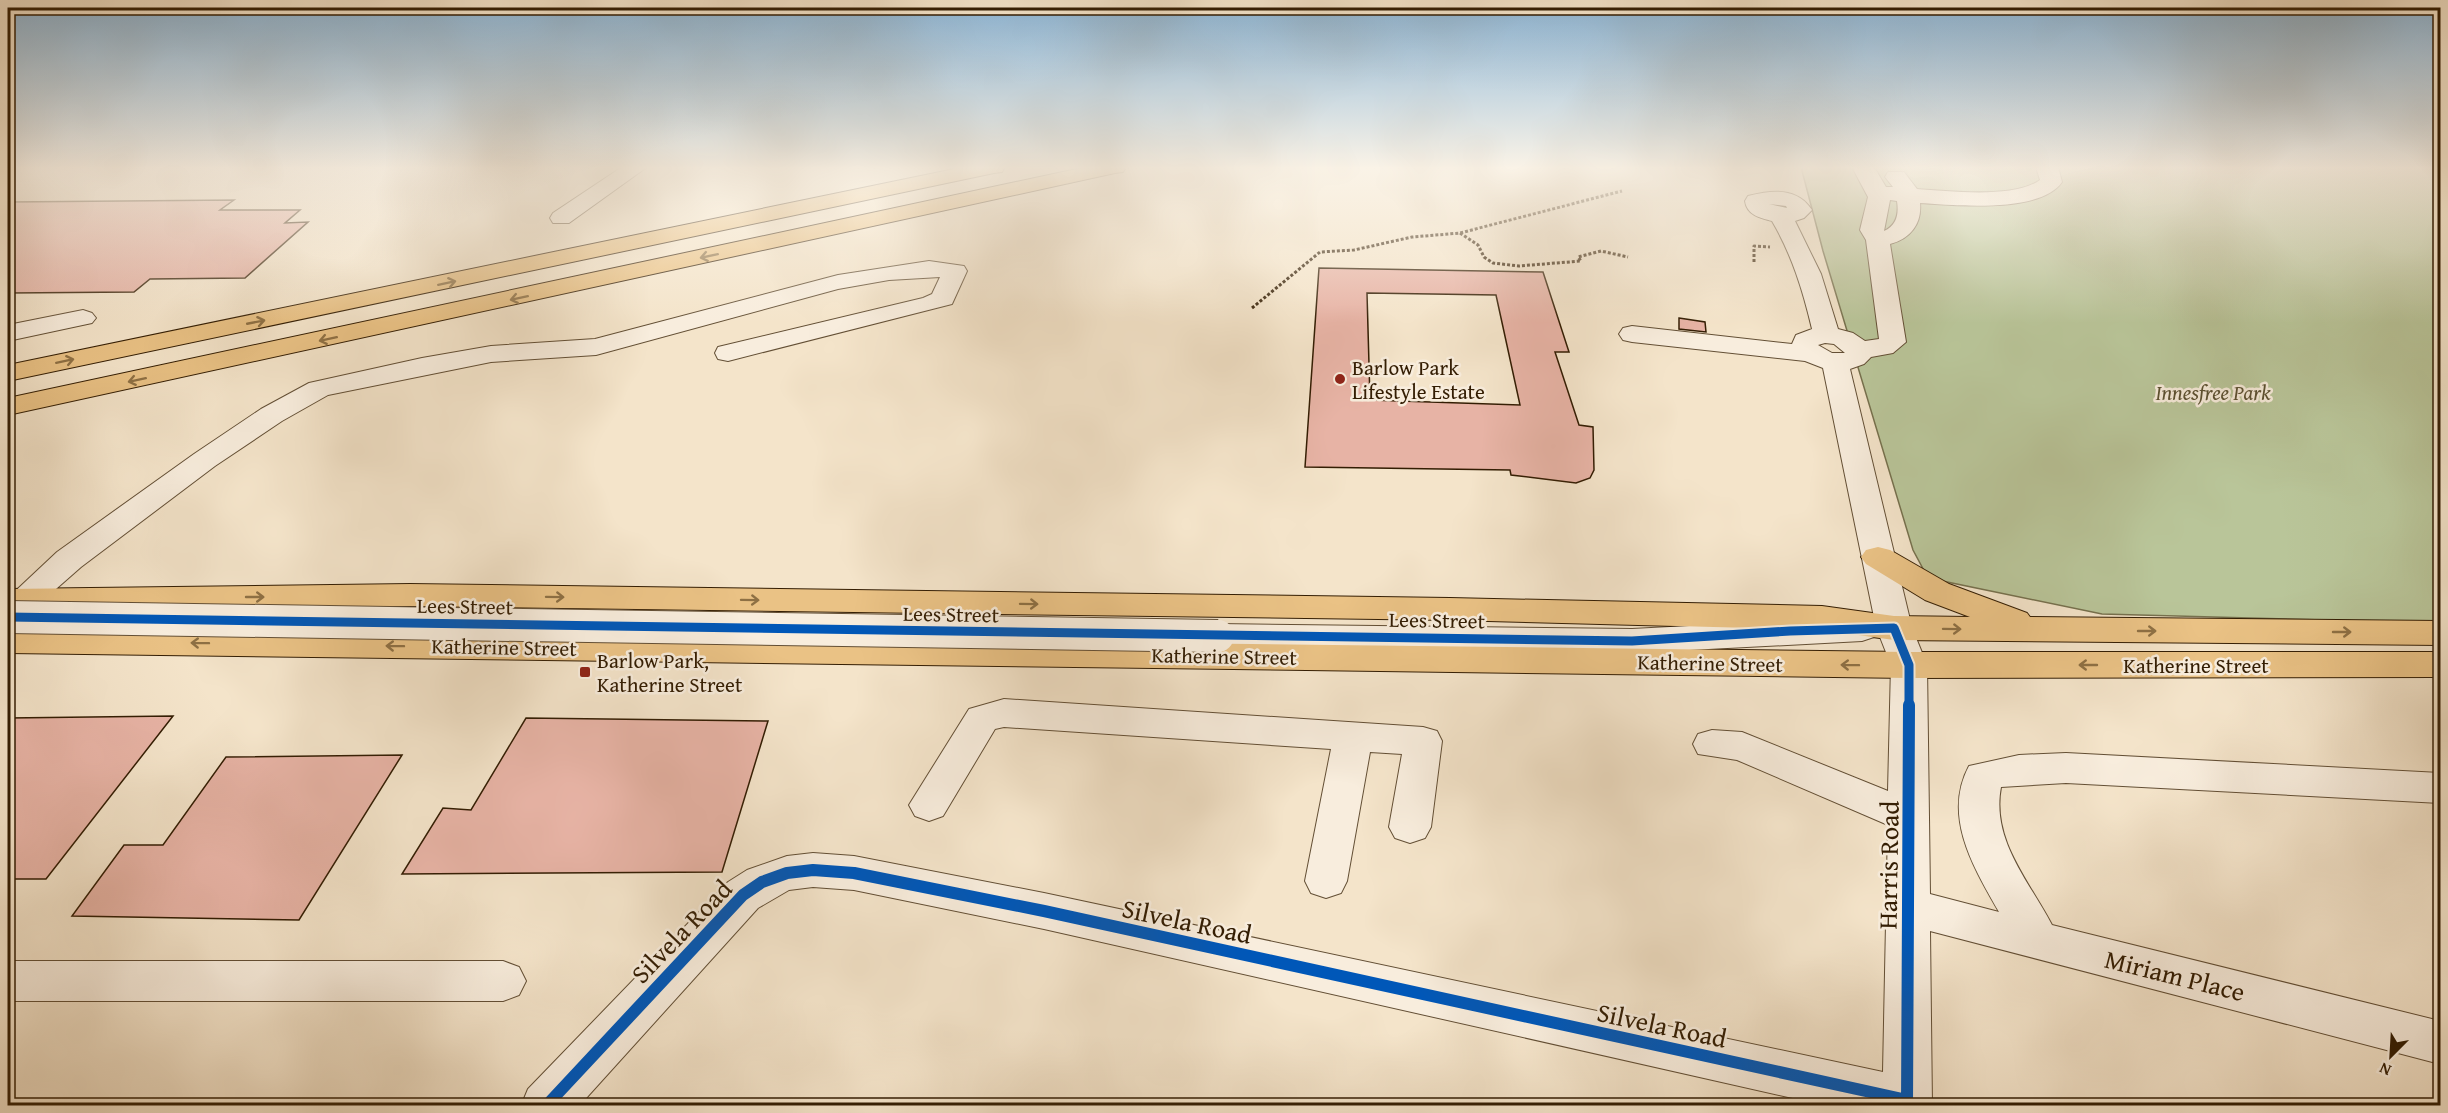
<svg xmlns="http://www.w3.org/2000/svg" width="2448" height="1113" font-family="'Gentium Book Plus',serif">
<rect width="100%" height="100%" fill="#f4e4ca"/>
<filter id="stains"><feTurbulence type="fractalNoise" baseFrequency=".00333" numOctaves="4"/><feColorMatrix values="0 0 0 0 .2 0 0 0 0 .09 0 0 0 0 .02 0 0 0 .5 -.17"/></filter>
<radialGradient id="worn" r=".72"><stop offset=".6" stop-color="#630" stop-opacity="0"/><stop offset="1" stop-color="#630" stop-opacity=".3"/></radialGradient>
<!-- green -->
<path fill="#b9c599" stroke="#76714e" stroke-width="1.5" d="M1801,167H2440V623L2102,614L1928,578L1913,550L1823,251Z"/>
<!-- building -->
<path fill="#e7b3a5" stroke="#331d03" stroke-width="1.5" fill-rule="evenodd" d="M234,200L220,210H300L285,223L308,222L245,278L150,279L134,292L8,293V202Z
M1319,268L1543,272L1569,352H1555L1579,425L1593,427L1594,470L1590,478L1576,483L1511,475L1510,470L1305,467ZM1367,293L1496,295L1520,405L1370,400Z
M1679,318L1705,322L1706,332L1679,329Z
M173,716L46,879H8V718Z
M526,718L768,721L722,872L402,874L443,808L471,810Z
M402,755L299,920L72,916L124,845H163L226,757Z"/>
<g fill="none" stroke-linecap="round" stroke-linejoin="round">
<defs>
<path id="minor" d="M622,167H647L569,223H553L550,218L553,213Z
M1852,167H1874L1886,187H1893L1885,177L1888,172H1904L1917,189C1949,191 2014,199 2040,180L2036,167H2058L2062,182C2040,214 1954,205 1920,203C1922,224 1910,239 1890,244L1906,342L1893,353L1871,357L1864,364L1850,369L1912,628L1927,665L1930,894L1999,912C1974,868 1942,816 1969,766L2019,755L2066,753L2440,773V803L2066,783L2001,787C1991,840 2029,881 2052,925L2440,1021V1064L1930,931L1932,1106H1828L1044,929L854,890L813,887L789,890L758,908L579,1106H521L528,1089L728,882L747,870L787,856L813,853L854,856L1044,893L1883,1072L1888,825L1737,760L1698,754L1693,744L1698,734L1712,730L1742,732L1888,791L1891,665L1878,632L1874,637L1862,641L1632,653L1218,648L1205,644L1200,636L1205,628L1218,624L1632,629L1862,617L1875,622L1823,368L1805,361L1632,342L1623,340L1619,334L1623,328L1632,326L1792,344L1796,335L1812,329C1803,291 1792,255 1772,221C1760,218 1747,215 1745,201L1748,196C1772,190 1797,187 1812,210L1804,218L1795,221L1821,274L1838,329L1853,333L1865,341L1879,339L1866,240L1860,230L1868,197ZM1890,200L1897,201C1899,214 1897,225 1884,231ZM1769,204L1786,206L1787,208ZM1825,343L1834,344L1845,353H1832L1818,345Z
M929,261L964,266L967,271L952,304L728,361L718,359L715,353L718,347L923,298L932,294L940,277L889,280L838,289L596,355L491,362L328,395L282,421L215,466L81,567L48,596L20,628L8,631V598L57,552L194,454L261,409L309,383L422,358L491,346L595,339L838,275Z
M83,310L92,313L96,318L92,323L8,341V325Z
M1004,699L1423,727L1437,731L1442,741L1431,827L1425,838L1410,843L1395,838L1389,827L1402,754L1370,752L1347,881L1341,893L1326,898L1311,893L1305,881L1331,749L1004,727L995,729L943,816L929,821L915,816L909,805L969,709Z
M8,961H503L519,967L526,981L519,995L503,1001H8Z"/>
<path id="major" d="M1878,547L1890,550L1949,584L2027,613L2030,617L2440,621V645L1894,640L1822,630L1450,620L410,606L8,611V589L410,584L1450,598L1822,606L1894,616L1970,617L1925,600L1866,564L1861,557L1866,550Z
M8,629L1909,652H2440V677L1909,678L8,653Z"/>
<path id="highway" d="M964,167H1005L1002,172L994,173L8,381V365Z
M1086,167H1126L1123,172L1115,173L8,415V398Z"/>
</defs>
<!-- minor casing -->
<use href="#minor" stroke="#634f35" stroke-width="2"/>
<!-- major casing -->
<use href="#major" stroke="#331d03" stroke-width="2"/>
<!-- highway casing -->
<use href="#highway" stroke="#331d03" stroke-width="2"/>
<!-- path -->
<path stroke="#331d03" stroke-width="3" stroke-dasharray="3 2" stroke-linecap="butt" d="M1460,233L1478,245L1484,257L1493,263L1519,266L1581,261L1578,257L1601,251L1628,257
M1754,262V246L1770,247
M1252,308L1320,252L1354,250L1412,237L1460,233L1622,191"/>
<!-- minor -->
<use href="#minor" fill="#f8eddd" fill-rule="evenodd"/>
<!-- major -->
<use href="#major" fill="#eac285" fill-rule="evenodd"/>
<!-- highway -->
<use href="#highway" fill="#eac285" fill-rule="evenodd"/>
<defs>
<path id="minor-bridge" d="M8,617L1218,636"/>
</defs>
<!-- minor-bridge casing -->
<use href="#minor-bridge" stroke="#634f35" stroke-width="34" stroke-linecap="butt"/>
<!-- minor-bridge -->
<use href="#minor-bridge" stroke="#f8eddd" stroke-width="32"/>
<defs>
<path id="cycleway-far1" d="M8,617L1632,641L1790,631L1894,628L1909,665V706"/>
<path id="cycleway" d="M546,1106L743,895L762,882L787,873L813,870L854,873L1044,911L1907,1100
M1907,1106L1909,705"/>
</defs>
<!-- cycleway-far1 casing -->
<use href="#cycleway-far1" stroke="#f8eddd" stroke-width="13"/>
<!-- cycleway casing -->
<use href="#cycleway" stroke="#f8eddd" stroke-width="16"/>
<!-- cycleway-far1 -->
<use href="#cycleway-far1" stroke="#0057b8" stroke-width="9"/>
<!-- cycleway -->
<use href="#cycleway" stroke="#0057b8" stroke-width="12"/>
</g>
<!-- one-way arrows -->
<defs><path id="oneway-shaft" d="M-6 0H5M1.5-3L5.5 0L1.5 3" fill="none" stroke-width="1.6" stroke-linecap="round" stroke-linejoin="round" transform="scale(1.5)"/></defs>
<g stroke="#8e7044">
<use href="#oneway-shaft" transform="translate(709 256) rotate(168)"/>
<use href="#oneway-shaft" transform="translate(447 283) rotate(-12)"/>
<use href="#oneway-shaft" transform="translate(519 298) rotate(168)"/>
<use href="#oneway-shaft" transform="translate(256 322) rotate(-11)"/>
<use href="#oneway-shaft" transform="translate(328 339) rotate(168)"/>
<use href="#oneway-shaft" transform="translate(65 361) rotate(-12)"/>
<use href="#oneway-shaft" transform="translate(137 380) rotate(168)"/>
<use href="#oneway-shaft" transform="translate(255 597)"/>
<use href="#oneway-shaft" transform="translate(555 597) rotate(1)"/>
<use href="#oneway-shaft" transform="translate(750 600) rotate(1)"/>
<use href="#oneway-shaft" transform="translate(1029 604) rotate(1)"/>
<use href="#oneway-shaft" transform="translate(1952 629) rotate(1)"/>
<use href="#oneway-shaft" transform="translate(2147 631)"/>
<use href="#oneway-shaft" transform="translate(2342 632)"/>
<use href="#oneway-shaft" transform="translate(200 643) rotate(-179)"/>
<use href="#oneway-shaft" transform="translate(395 646) rotate(-179)"/>
<use href="#oneway-shaft" transform="translate(1850 665) rotate(-179)"/>
<use href="#oneway-shaft" transform="translate(2088 665) rotate(180)"/>
</g>
<!-- sky -->
<linearGradient id="sky" x2="0" y2="1"><stop stop-color="#8cb7d9"/><stop offset="0.52" stop-color="#faf3e7"/><stop offset="1" stop-color="#faf3e7" stop-opacity="0"/></linearGradient>
<rect width="2448" height="323" fill="url(#sky)"/>
<!-- markers -->
<g fill="#8f2418" stroke="#f8eddd" stroke-width="2">
<circle cx="1340" cy="379" r="6"/>
<rect x="579" y="666" width="12" height="12" rx="3"/>
</g>
<g text-anchor="middle" dominant-baseline="central" stroke-width="5" stroke-linejoin="round" paint-order="stroke">
<!-- poi labels -->
<g font-size="21" fill="#331d03" stroke="#f8eddd" text-anchor="start">
<text x="1352" y="367">Barlow Park<tspan x="1352" dy="24">Lifestyle Estate</tspan></text>
<text x="597" y="660">Barlow Park,<tspan x="597" dy="24">Katherine Street</tspan></text>
</g>
<!-- park labels -->
<g font-size="21" font-style="italic" fill="#5b4f30" stroke="#f8eddd">
<text x="2213" y="392">Innesfree Park</text>
</g>
<!-- street labels -->
<g font-size="21" fill="#331d03" stroke="#f8eddd">
<text transform="translate(465 606) rotate(1)">Lees Street</text>
<text transform="translate(951 614) rotate(1)">Lees Street</text>
<text transform="translate(1437 620) rotate(1)">Lees Street</text>
<text transform="translate(504 647) rotate(1)">Katherine Street</text>
<text transform="translate(1224 656) rotate(1)">Katherine Street</text>
<text transform="translate(1710 663) rotate(1)">Katherine Street</text>
<text x="2196" y="665">Katherine Street</text>
</g>
<!-- near-street labels -->
<g font-size="26" fill="#331d03" stroke="#f8eddd">
<text transform="translate(1888 865) rotate(-89)">Harris Road</text>
<text transform="translate(1187 921) rotate(12)">Silvela Road</text>
<text transform="translate(681 931) rotate(-46)">Silvela Road</text>
<text transform="translate(2175 975) rotate(14)">Miriam Place</text>
<text transform="translate(1662 1025) rotate(12)">Silvela Road</text>
</g>
</g>
<!-- margin -->
<rect width="2448" height="1113" fill="none" stroke="#f4e4ca" stroke-width="30"/>
<rect x="9" y="9" width="2430" height="1095" fill="none" stroke="#331d03" stroke-width="3"/>
<rect x="15" y="15" width="2418" height="1083" fill="none" stroke="#331d03" stroke-width="1.5"/>
<!-- north arrow -->
<g transform="translate(2391 1056) rotate(204)" stroke="#f8eddd" stroke-width="4.5" paint-order="stroke">
<path d="M0-4.5L10 22L0 15L-10 22Z" fill="#331d03"/>
<text y="-9" font-size="16" font-weight="bold" text-anchor="middle" fill="#331d03">N</text>
</g>
<rect width="100%" height="100%" filter="url(#stains)"/>
<rect width="100%" height="100%" fill="url(#worn)"/>
</svg>
